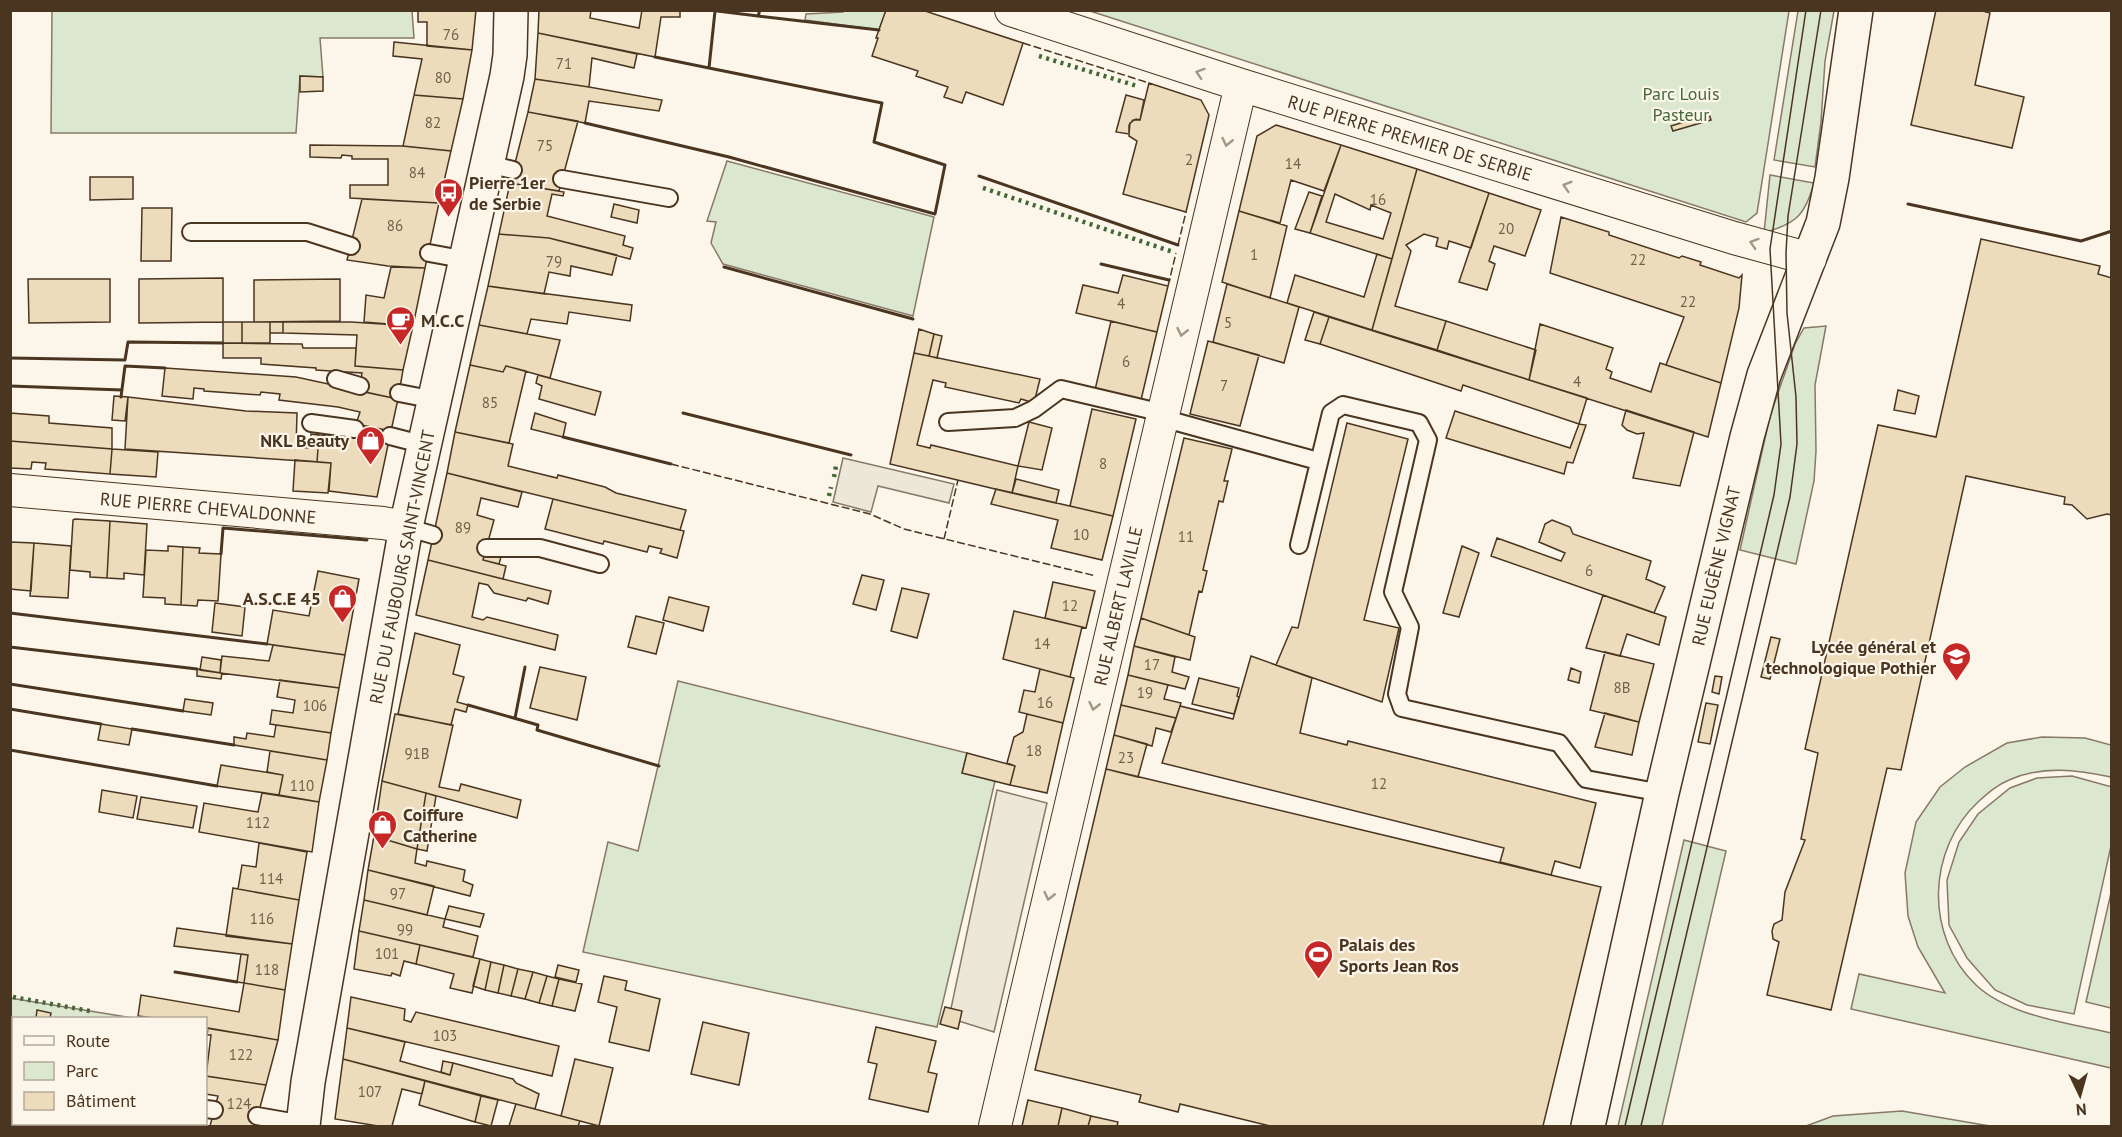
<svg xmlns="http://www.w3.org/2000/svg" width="2122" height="1137" font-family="'PT Sans',sans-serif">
<rect width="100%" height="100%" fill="#fbf6e9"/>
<!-- green -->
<path fill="#dce7d0" stroke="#887966" stroke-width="1.5" d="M52,11H412L414,38H320L323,77L300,76L296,133H51Z
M844,11L886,10V11L879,30L805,20L806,14L843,12Z
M1090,11H1789L1757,213L1746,222Z
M1798,11H1834L1825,61L1821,122L1815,167L1774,160Z
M727,161L934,217L913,316L723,264L711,243L716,222L707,221Z
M1770,175L1814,183C1805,215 1797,223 1764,233Z
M1826,326L1815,385L1816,451L1814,481L1796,564L1740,550L1770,416L1795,344L1804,328Z
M678,681L967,753L962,773L995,781L937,1027L583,952L608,842L638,851Z
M2042,737L2085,738L2111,745V777C2077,770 2043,765 2009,780C1997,785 1988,793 1979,801C1927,849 1924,935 1976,985C2009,1016 2068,1023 2111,1033V1068L1851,1009L1859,974L1945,993L1918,947L1908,916L1905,873L1916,822L1940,787L1965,767L2007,743Z
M2072,776L2112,787L2111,846L2074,1014L2027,1005L1995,990L1967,958L1949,925L1947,880L1959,842L1978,814L2010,788L2037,778Z
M1684,840L1726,851L1662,1126H1618Z
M2111,893L2112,1008H2111L2086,1002Z
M10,998L133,1018H14L13,1043L11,1042Z
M1902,1111L1990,1126H1806L1833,1116Z"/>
<!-- parking -->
<path fill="#ede7d9" stroke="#887966" stroke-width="1.5" d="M843,458L954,484L949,503L878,486L871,512L833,502Z
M997,790L1047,803L994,1032L949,1018Z"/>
<!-- building -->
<path fill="#ecdcbc" stroke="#4a3520" stroke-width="1.5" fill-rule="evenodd" d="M418,10H476L472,50L427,46V22H418Z
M539,10H591L590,18L639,28L642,10H680V17H661L655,57L538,33Z
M886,10H922L1023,43L1003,105L966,92L962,103L944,97L948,87L916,76L918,71L872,56L878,38H876Z
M1936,10H1979L1990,13L1975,85L2024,97L2012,148L1911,125Z
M538,33L637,54L634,68L592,58L589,87L535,79Z
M394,42L472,50L463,99L414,95L422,59L393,56Z
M300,76L323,77V91L300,92Z
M535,79L589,87L662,100L659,111L589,101L585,123L528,112Z
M1149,83L1201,100L1209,115L1186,212L1123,194L1137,141L1129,136V125L1133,120H1140Z
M414,95L463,99L451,151L403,146Z
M1126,95L1144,100L1140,120L1136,119L1130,123L1129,134L1116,132Z
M528,112L578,121L559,191L510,183Z
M1709,114L1711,120L1673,131L1671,126Z
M1276,125L1341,145L1324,191L1291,180L1280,223L1239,211L1257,136Z
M310,145L403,146L451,151L439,203L350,198V185H388V159H352V156L342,155L341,158L310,157Z
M1341,145L1417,169L1392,259L1310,233ZM1335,194L1370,210L1371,205L1391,213L1383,239L1326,222Z
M1417,169L1489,193L1471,248L1449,241L1447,249L1436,246L1438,238L1424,234L1406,245L1411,251L1395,306L1446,321L1437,350L1372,330Z
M90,177H133V199L90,200Z
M510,183L564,192L563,196L552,194L547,216L625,236L623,245L633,248L630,259L549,238L499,234Z
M1309,192L1322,196L1310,233L1295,229Z
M1489,193L1541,210L1525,256L1494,246L1489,261L1495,264L1487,290L1459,282Z
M362,199L439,203L425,268L388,266L347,260Z
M614,204L639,210L637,223L611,217Z
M142,208H172L171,261H141Z
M1239,211L1287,226L1270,298L1222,282Z
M1561,217L1609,232V235L1679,258L1682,256L1701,262L1700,265L1739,278L1742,275L1739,308L1721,383L1666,365L1684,317L1550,273Z
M499,234L549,238L617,255L612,275L571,266L570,276L549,272L544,294L488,286Z
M1981,239L2100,266L2098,274L2112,278V515L2107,514L2087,519L2072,505L2064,504L2065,497L1966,476L1901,770L1887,768L1831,1010L1767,995L1779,942L1773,939L1772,931L1774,924L1782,920L1785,892L1805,840L1801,839L1818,753L1805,749L1878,425L1936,437Z
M1377,254L1392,259L1372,330L1287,303L1295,275L1364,297Z
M391,267L425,268L413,326L364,322L366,295L384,298Z
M1123,275L1168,286L1157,332L1076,313L1083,285L1118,293Z
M223,278V322L139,323V279Z
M28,279H110V322L29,323Z
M340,279V321L254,322V280Z
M1227,284L1299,307L1284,363L1213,342Z
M488,286L632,305L630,321L569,312L567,324L531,319L527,334L479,325Z
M1314,312L1329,317L1320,344L1305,340Z
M1329,317L1587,398L1579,424L1463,385L1461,391L1320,344Z
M1111,321L1157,332L1141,400L1095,390Z
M1446,321L1536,350L1529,380L1437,350Z
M223,322H242V343H223Z
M242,322H270V343H242Z
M270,322H283V333H270Z
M283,322H351L413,326L403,370L355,366L357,335L283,333Z
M1540,324L1613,348L1606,369L1612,372L1610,378L1651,392L1660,363L1721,383L1708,437L1529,380Z
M479,325L560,340L550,378L506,366L503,372L470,365Z
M919,329L934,334L929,356L914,353Z
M934,334L942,336L937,358L929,356Z
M1208,341L1259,355L1240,426L1190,414Z
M223,343L302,344L303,348H356L355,366L403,370L398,399L359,391L362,373L316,370V368L261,364V358H223Z
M914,353L1040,379L1034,403L1021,399L1019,403L945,387L946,383L933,380L917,445L930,448L931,445L1018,466L1012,493L890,464Z
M470,365L503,372L506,366L526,371L509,443L455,432Z
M165,368L296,377L398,399L391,431L356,424L360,412L338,407L279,400L280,394L261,392L260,395L204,391V389L194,388L193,399L162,396Z
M538,375L601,392L595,415L539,399L542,386L536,383Z
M1898,390L1919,396L1915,414L1894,410Z
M114,396L128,397L125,421L112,420Z
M128,397L246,411L297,413L296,447L310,448L311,434L319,435L317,462L125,449Z
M1092,409L1136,419L1113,516L1070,506Z
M1626,410L1694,432L1680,486L1633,478L1644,433L1637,434L1627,430L1622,425Z
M1455,411L1570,448L1579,424L1586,425L1573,463L1567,462L1564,474L1446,438Z
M10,413L49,416V423L112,428V449L10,441Z
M535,413L566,423L563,437L531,429Z
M1029,422L1052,428L1042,470L1018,466Z
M1347,423L1408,439L1364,620L1399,628L1382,702L1276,665L1292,627L1298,628Z
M356,424L391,431L377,497L329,491L331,463L317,462L319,435L354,437Z
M455,432L513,444L508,466L557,478L558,475L605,487L616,493L686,510L680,530L447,473Z
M1184,438L1232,449L1224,481H1228L1223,502L1219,501L1203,570L1207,571L1202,592L1199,591L1189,635L1141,618Z
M10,441L112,449L110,474L45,469L46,463L32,462L31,469L10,468Z
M112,449L158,452L156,477L110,474Z
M295,460L331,463L328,493L293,491Z
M447,473L522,492L518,507L481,498L477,515L494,520L483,560L506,566L503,579L428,560Z
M1016,479L1059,490L1056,503L1012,493Z
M996,489L1113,516L1102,560L1051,548L1058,520L991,504Z
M553,499L684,531L677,558L660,553L662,549L649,546L647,552L604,541L603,544L545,529Z
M75,519L110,521L107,578L90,577V572L70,570L73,520Z
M1552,520L1570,527L1573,534L1651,561L1646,579L1665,587L1654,613L1491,556L1497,538L1561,561L1565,553L1539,542L1545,524Z
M110,521L147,524L144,575L124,573V579L107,578Z
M10,542L34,543L31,591L10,589Z
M34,543L71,546L68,598L30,596Z
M168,546L183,547L181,605L165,604V598L143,597L146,550L168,551Z
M1462,546L1479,553L1459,617L1443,613Z
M183,547L200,548L199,553L221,554L218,601L198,600L197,606L181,605Z
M485,552L501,557L499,564L483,560Z
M428,560L551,591L548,604L528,598L526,601L494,593L488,585L479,583L472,617L483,620L487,617L558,635L555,650L416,615Z
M318,571L359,579L345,655L267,644L273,610L309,616Z
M862,575L884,580L876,610L853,604Z
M1053,582L1095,591L1086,628L1045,618Z
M902,588L929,594L917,638L891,631Z
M1603,595L1666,617L1659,645L1627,634L1620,656L1586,648Z
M669,597L709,607L703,631L663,620Z
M215,603L245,607L242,636L212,632Z
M1014,611L1082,627L1070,677L1003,659Z
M636,616L664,623L656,654L628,647Z
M1141,618L1195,637L1190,660L1134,646Z
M415,633L460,645L453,674L464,677L457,702L468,705L466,712L455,709L451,725L398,714Z
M1771,637L1780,639L1770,679L1761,677Z
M273,645L345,655L339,688L220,673L222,656L269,661Z
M1134,646L1175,657L1172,672L1189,677L1185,689L1128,675Z
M1605,652L1654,664L1639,722L1590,710Z
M1251,656L1312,678L1300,733L1347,745L1348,741L1596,803L1580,868L1555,861L1551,875L1500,862L1504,848L1162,763L1180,706L1233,719Z
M202,657L221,660L220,673L200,670Z
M540,667L586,677L577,720L530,708Z
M1571,668L1581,672L1579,683L1568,680Z
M197,669L222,673L221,679L197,676Z
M1040,669L1074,678L1063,723L1019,712L1024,690L1035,692Z
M1128,675L1168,685L1164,699L1181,703L1176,718L1121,705Z
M1715,676L1722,677L1719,694L1712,692Z
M1199,678L1239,688L1237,696L1239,697L1234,714L1192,704Z
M280,680L339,688L331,733L270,724L272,710L293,713L295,700L277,697Z
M185,699L213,703L211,715L183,711Z
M1706,703L1718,705L1710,744L1698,742Z
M1121,705L1176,718L1171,732L1156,728L1152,746L1114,735Z
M1605,713L1639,722L1632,755L1595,747Z
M395,714L453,725L439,787L459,791L461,784L521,800L517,818L382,781Z
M1027,714L1063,723L1047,793L1010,785L1015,766L1007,763L1014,737L1023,732Z
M101,724L132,729L129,745L98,740Z
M276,725L331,733L327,760L234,745V737L246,739L247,733L274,737Z
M1114,735L1147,744L1138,777L1106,769Z
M270,751L327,760L319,802L279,795L283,775L267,772Z
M967,753L1015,766L1010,785L962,773Z
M221,765L283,775L279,795L217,786Z
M1106,769L1601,887L1543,1126H1270L1180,1104L1178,1112L1139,1102L1141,1095L1035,1070Z
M382,781L426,793L417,849L374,836Z
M102,790L137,796L133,818L99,812Z
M262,793L319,802L312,852L199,832L204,803L258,812Z
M426,793L436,796L427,851L417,849Z
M141,797L197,806L193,828L137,819Z
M374,836L417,849L415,863L426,866L427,861L465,870L463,881L473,885L470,896L368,870Z
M259,843L307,852L299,900L238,889L242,865L256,867Z
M368,870L434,886L427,915L364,900Z
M233,888L299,900L292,944L226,936Z
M364,900L445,919L443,927L478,936L473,957L359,931Z
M449,906L484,914L480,927L445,919Z
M177,928L292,944L285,990L244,983L248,955L174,946Z
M359,931L420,945L416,964L404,961L400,976L392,973L391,976L354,969Z
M420,945L480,959L472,993L450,988L454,974L416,964Z
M241,954L248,955L244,983L237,982Z
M480,959L491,962L485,990L473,986Z
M491,962L504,965L498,993L485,990Z
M504,965L518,969L511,996L498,993Z
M558,965L579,970L576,982L555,977Z
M518,969L533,972L525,999L511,996Z
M533,972L547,976L539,1003L525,999Z
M547,976L559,979L552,1006L539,1003Z
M604,976L627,981L625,990L660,999L649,1051L609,1042L617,1007L598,1002Z
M559,979L582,984L575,1011L552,1006Z
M244,983L285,990L278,1040L206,1028V1018H154L138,1016L141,995L239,1012Z
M351,997L405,1009L404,1020L411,1022L416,1012L559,1046L552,1076L347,1028Z
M945,1007L962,1011L958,1029L940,1024Z
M37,1010L51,1013L50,1018H36Z
M703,1022L749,1033L739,1085L691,1074Z
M876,1027L936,1041L928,1072L937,1074L928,1112L869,1099L877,1064L868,1062Z
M208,1028L278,1040L266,1085L206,1076L211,1035H207Z
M347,1028L405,1042L400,1061L450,1075L453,1063L513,1079L516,1083L539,1094L535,1109L343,1059Z
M343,1059L425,1081L422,1094L402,1089L392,1126H378L335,1119Z
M575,1059L613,1068L599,1126L561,1116Z
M443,1061L453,1063L450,1075L441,1072Z
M10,1072L14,1073V1114L10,1113Z
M206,1076L266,1085L255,1126H210L218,1096L206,1094Z
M425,1081L481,1096L475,1122L419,1105Z
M481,1096L498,1100L491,1126L475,1122Z
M1028,1100L1062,1108L1058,1126H1022Z
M516,1104L580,1121L578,1126H509Z
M1062,1108L1091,1116L1088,1126H1058Z
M1091,1116L1118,1122L1117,1126H1088Z
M59,1124H80L98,1126H59Z"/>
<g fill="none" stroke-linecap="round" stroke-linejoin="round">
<defs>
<path id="lane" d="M488,164L513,170
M562,179L669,198
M191,232H307L351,246
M429,253L467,260
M336,379L360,386
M399,393L435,400
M1162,418L1318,461
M948,422L1015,418L1034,409L1061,389L1163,413
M311,423L355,429
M390,436L425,445
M406,527L433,535
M1299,545L1331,413L1343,405L1419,423L1428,440L1393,592L1410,627L1397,694L1402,708L1559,743L1586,779L1662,793
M486,548H540L600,564
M206,1109L214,1110
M257,1116L303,1124"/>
<path id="street" d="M1011,10L1241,85L1734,238L1810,259
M10,490L383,523L406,527
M995,1126L1241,85"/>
<path id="secondary" d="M303,1126L308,1082L406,527L507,76L510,55L511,10
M1588,1126L1662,793L1747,437L1764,375L1823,223L1832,178L1856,10"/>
</defs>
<!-- lane casing -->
<use href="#lane" stroke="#4a3520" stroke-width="20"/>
<!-- street casing -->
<use href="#street" stroke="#4a3520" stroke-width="34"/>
<!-- secondary casing -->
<use href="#secondary" stroke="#4a3520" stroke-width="36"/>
<!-- lane -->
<use href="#lane" stroke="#fbf6e9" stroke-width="16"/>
<!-- street -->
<use href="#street" stroke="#fbf6e9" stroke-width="32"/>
<!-- secondary -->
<use href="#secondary" stroke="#fbf6e9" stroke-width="33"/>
<!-- tram -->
<path stroke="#4a3520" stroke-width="1.5" d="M1625,1126L1774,495L1781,444L1770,249L1806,10
M1641,1126L1790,497L1797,444L1796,397L1787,313L1786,253L1788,216L1821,10"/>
<!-- hedge -->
<path stroke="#436837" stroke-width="4.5" stroke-dasharray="3 4.5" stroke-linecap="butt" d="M1039,56L1137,86
M983,188L1173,252
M834,477L836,466
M829,496L831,487
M13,997L90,1011"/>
<!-- fence -->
<path stroke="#4a3520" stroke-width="1.5" stroke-dasharray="8 3" stroke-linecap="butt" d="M1023,43L1149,83
M1178,245L1186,212
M1168,286L1176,253
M671,464L870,514L904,529L1096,576
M944,539L958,480"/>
<!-- wall -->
<path stroke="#4a3520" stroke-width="3" d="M709,10L758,16L760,10
M758,16L879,30
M655,57L709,68L715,11
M585,123L729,157L935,214L945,165L874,142L882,103L709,68
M979,176L1178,245
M1908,204L2081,241L2112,231
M1101,264L1169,280
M724,267L913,319
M10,358L125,360L128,342L223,343
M10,386L122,390
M121,397L125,366L165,368
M683,413L851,455
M563,437L671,464
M221,554L223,528L367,540
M10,613L267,644
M10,647L197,669
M10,684L183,711
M468,705L538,725L537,730L659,766
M10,709L101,724
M515,718L525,667
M132,729L234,745
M10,750L217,786
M175,972L237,982"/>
</g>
<!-- one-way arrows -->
<defs><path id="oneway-chevron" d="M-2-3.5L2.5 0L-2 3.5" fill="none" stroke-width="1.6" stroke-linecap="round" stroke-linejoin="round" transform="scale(1.5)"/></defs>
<g stroke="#a29684">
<use href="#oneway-chevron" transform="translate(1200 73) rotate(-162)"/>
<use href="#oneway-chevron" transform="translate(1227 142) rotate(103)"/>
<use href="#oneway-chevron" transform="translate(1567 186) rotate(-163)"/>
<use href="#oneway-chevron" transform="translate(1754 243) rotate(-162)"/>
<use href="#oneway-chevron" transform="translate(1182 332) rotate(103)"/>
<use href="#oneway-chevron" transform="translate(1094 706) rotate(103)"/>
<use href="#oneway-chevron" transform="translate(1049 896) rotate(103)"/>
</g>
<!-- icons -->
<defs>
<symbol id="bus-pin" viewBox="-11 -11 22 30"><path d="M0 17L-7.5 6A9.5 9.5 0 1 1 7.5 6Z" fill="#c62828" stroke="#fbf6e9"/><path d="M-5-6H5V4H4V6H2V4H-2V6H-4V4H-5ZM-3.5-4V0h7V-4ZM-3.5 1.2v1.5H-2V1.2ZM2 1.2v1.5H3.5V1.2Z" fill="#fff"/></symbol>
<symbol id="cafe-pin" viewBox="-11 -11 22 30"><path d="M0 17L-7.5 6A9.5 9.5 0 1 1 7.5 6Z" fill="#c62828" stroke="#fbf6e9"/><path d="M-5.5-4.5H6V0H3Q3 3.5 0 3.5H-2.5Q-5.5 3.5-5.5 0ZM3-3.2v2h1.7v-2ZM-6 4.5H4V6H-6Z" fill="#fff"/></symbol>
<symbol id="shop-pin" viewBox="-11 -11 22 30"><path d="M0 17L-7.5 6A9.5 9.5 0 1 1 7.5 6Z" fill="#c62828" stroke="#fbf6e9"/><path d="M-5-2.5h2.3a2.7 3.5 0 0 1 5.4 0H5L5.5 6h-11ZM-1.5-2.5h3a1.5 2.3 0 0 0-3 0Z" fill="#fff"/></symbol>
<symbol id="school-pin" viewBox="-11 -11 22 30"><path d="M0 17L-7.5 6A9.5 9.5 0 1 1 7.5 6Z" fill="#c62828" stroke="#fbf6e9"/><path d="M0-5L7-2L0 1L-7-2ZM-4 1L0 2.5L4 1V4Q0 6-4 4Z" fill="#fff"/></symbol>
<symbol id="stadium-pin" viewBox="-11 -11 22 30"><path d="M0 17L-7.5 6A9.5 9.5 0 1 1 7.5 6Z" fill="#c62828" stroke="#fbf6e9"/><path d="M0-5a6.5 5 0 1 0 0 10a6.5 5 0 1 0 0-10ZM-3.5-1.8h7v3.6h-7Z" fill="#fff"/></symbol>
</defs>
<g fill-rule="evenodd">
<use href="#bus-pin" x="432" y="176" width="33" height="45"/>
<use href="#cafe-pin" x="384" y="304" width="33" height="45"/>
<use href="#shop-pin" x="354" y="424" width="33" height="45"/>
<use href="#shop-pin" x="326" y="582" width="33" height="45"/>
<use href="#school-pin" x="1940" y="640" width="33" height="45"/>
<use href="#shop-pin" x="366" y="808" width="33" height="45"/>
<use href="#stadium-pin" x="1302" y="938" width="33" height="45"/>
</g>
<g text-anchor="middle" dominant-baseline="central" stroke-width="4.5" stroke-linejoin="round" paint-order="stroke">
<!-- number labels -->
<g font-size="15" fill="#725f47">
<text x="451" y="34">76</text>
<text x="564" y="63">71</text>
<text x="443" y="77">80</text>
<text x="433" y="122">82</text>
<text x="545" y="145">75</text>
<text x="1189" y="159">2</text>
<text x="1293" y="163">14</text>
<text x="417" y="172">84</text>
<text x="1378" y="199">16</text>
<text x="395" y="225">86</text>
<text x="1506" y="228">20</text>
<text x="1254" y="254">1</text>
<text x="1638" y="259">22</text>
<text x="554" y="261">79</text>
<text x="1688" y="301">22</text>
<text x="1121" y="303">4</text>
<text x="1228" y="322">5</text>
<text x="1126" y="361">6</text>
<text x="1577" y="381">4</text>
<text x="1224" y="385">7</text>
<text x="490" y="402">85</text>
<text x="1103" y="463">8</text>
<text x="463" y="527">89</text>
<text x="1081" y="534">10</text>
<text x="1186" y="536">11</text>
<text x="1589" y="570">6</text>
<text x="1070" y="605">12</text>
<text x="1042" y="643">14</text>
<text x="1152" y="664">17</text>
<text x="1622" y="687">8B</text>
<text x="1145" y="692">19</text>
<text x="1045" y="702">16</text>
<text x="315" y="705">106</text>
<text x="1034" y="750">18</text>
<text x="417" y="753">91B</text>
<text x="1126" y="757">23</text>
<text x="1379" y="783">12</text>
<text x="302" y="785">110</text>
<text x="258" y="822">112</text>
<text x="271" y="878">114</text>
<text x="398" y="893">97</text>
<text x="262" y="918">116</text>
<text x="405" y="929">99</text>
<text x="387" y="953">101</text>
<text x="267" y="969">118</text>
<text x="445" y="1035">103</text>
<text x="241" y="1054">122</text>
<text x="370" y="1091">107</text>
<text x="239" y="1103">124</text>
</g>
<!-- park labels -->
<g font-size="18" fill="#436837" stroke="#fbf6e9">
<text x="1681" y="93">Parc Louis<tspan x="1681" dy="21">Pasteur</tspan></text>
</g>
<!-- street labels -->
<g font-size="18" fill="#4a3520" stroke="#fbf6e9">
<text transform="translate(1410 138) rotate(17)">RUE PIERRE PREMIER DE SERBIE</text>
<text transform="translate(208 508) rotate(5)">RUE PIERRE CHEVALDONNE</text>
<text transform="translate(1716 566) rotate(-77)">RUE EUGÈNE VIGNAT</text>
<text transform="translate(402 567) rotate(-79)">RUE DU FAUBOURG SAINT-VINCENT</text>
<text transform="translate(1118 606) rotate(-77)">RUE ALBERT LAVILLE</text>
</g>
<!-- poi labels -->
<g font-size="18" font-weight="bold" fill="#4a3520" stroke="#fbf6e9" text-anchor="start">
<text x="469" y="182">Pierre 1er<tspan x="469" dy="21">de Serbie</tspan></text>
<text x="421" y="320">M.C.C</text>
<text x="349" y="440" text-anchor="end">NKL Beauty</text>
<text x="321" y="598" text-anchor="end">A.S.C.E 45</text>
<text x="1936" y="646" text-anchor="end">Lycée général et<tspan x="1936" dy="21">technologique Pothier</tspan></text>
<text x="403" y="814">Coiffure<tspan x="403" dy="21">Catherine</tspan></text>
<text x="1339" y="944">Palais des<tspan x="1339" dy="21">Sports Jean Ros</tspan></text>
</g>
</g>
<!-- border -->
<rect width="2122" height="1137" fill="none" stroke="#4a3520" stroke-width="24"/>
<!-- legend -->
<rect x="12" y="1017" width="195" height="108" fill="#fbf6e9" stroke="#b4a999" stroke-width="1.5"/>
<rect x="24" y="1036" width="30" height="9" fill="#fbf6e9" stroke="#b4a999" stroke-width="1.5"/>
<text x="66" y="1047" font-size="18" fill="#4a3520">Route</text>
<rect x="24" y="1062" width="30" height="18" fill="#dce7d0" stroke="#b4a999" stroke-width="1.5"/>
<text x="66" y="1077" font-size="18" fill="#4a3520">Parc</text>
<rect x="24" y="1092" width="30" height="18" fill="#ecdcbc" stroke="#b4a999" stroke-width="1.5"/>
<text x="66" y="1107" font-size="18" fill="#4a3520">Bâtiment</text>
<!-- north arrow -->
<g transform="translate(2080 1095) rotate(175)" stroke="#fbf6e9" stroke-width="4.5" paint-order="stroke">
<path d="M0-4.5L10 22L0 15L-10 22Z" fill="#4a3520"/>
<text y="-9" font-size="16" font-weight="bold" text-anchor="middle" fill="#4a3520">N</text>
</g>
</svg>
